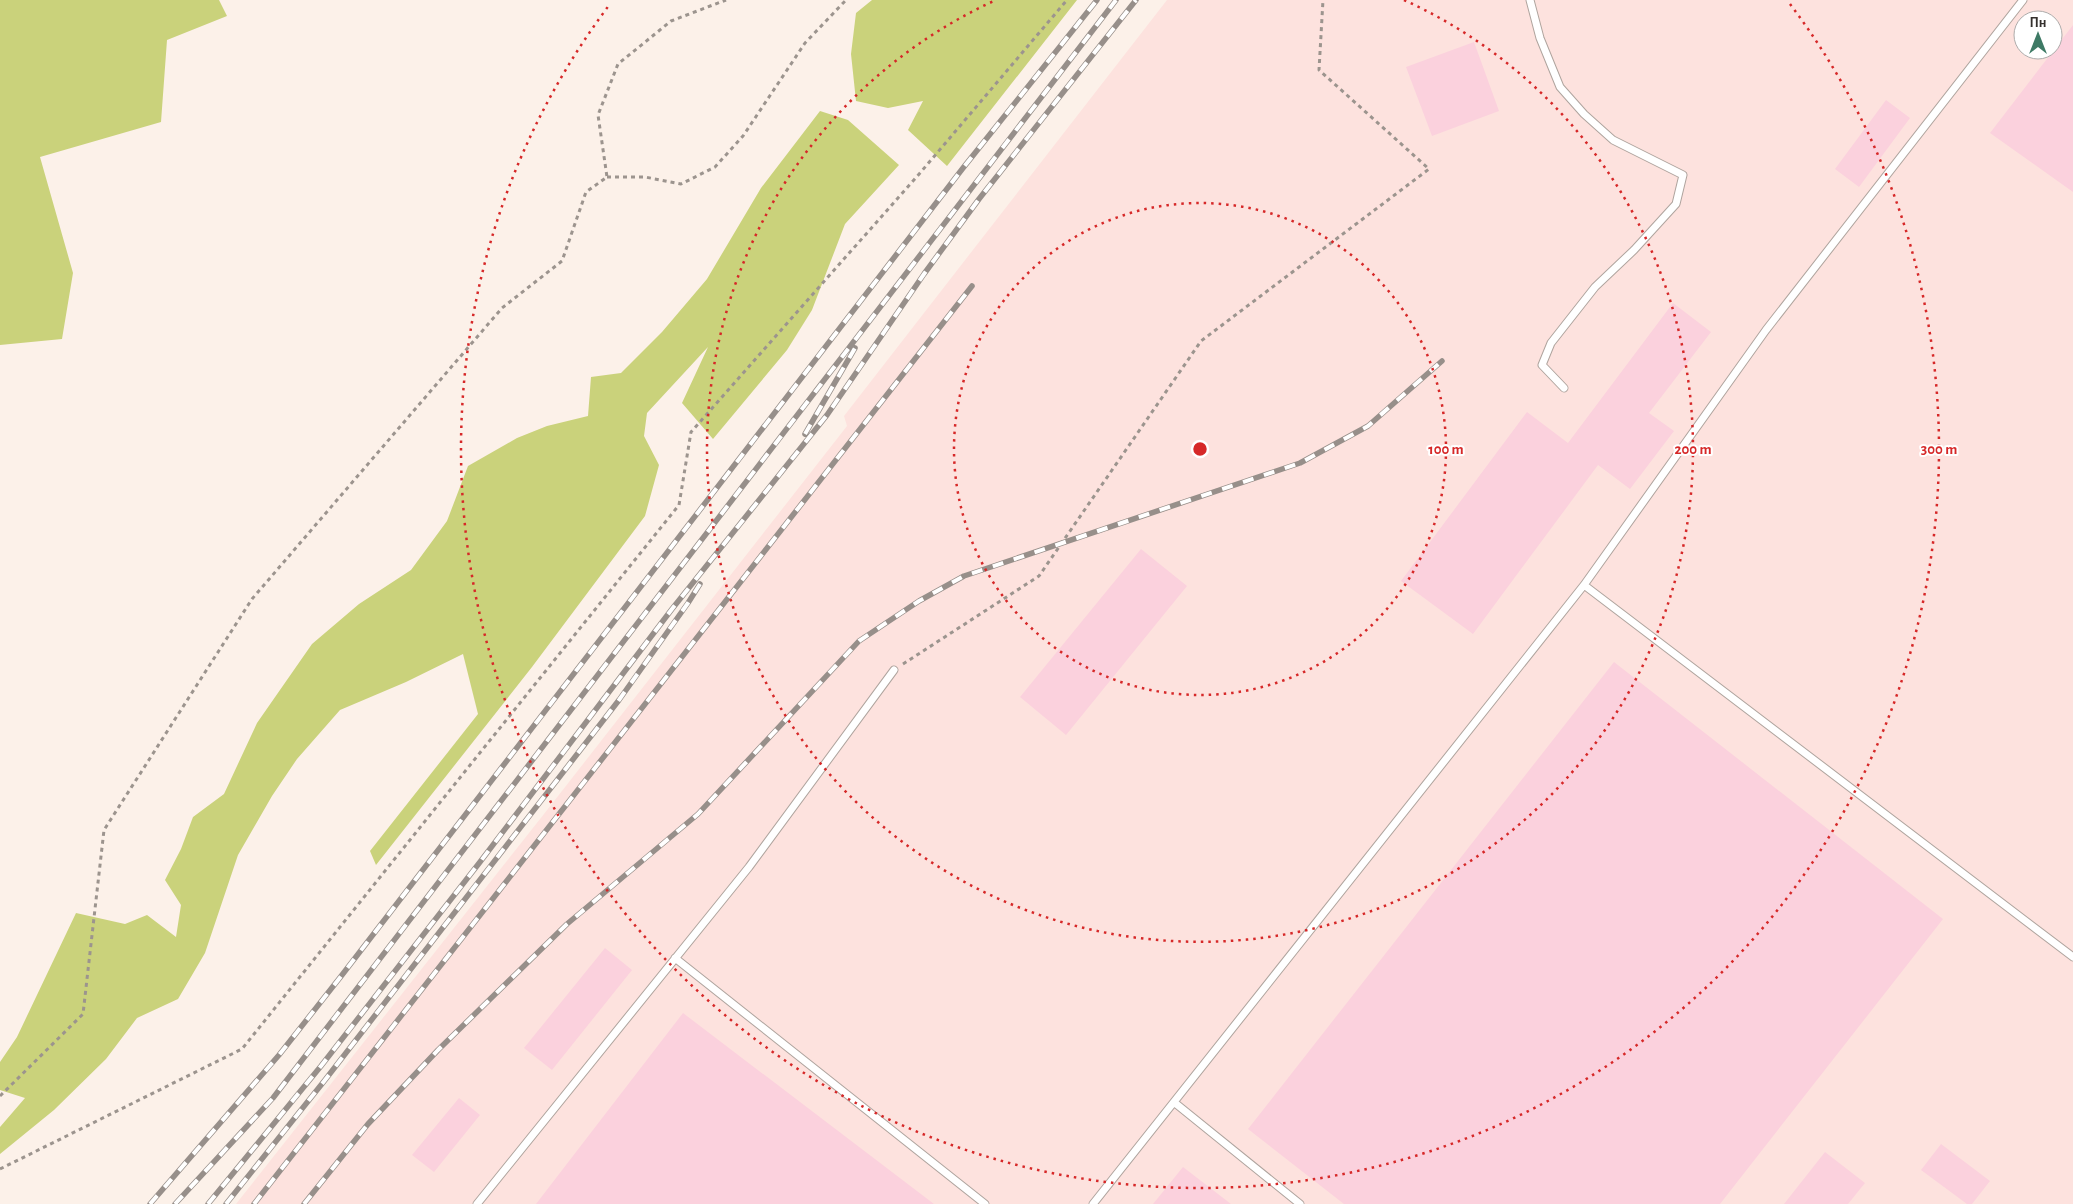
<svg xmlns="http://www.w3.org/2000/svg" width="2073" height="1204" font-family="'Alegreya Sans',sans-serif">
<rect width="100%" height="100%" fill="#fcf1e9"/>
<!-- industrial -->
<path fill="#fde2de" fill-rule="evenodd" d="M1167,0H2073V1204H236L544,814L847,426L844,416ZM2023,20H2053V50H2023Z"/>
<!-- green -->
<path fill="#cad27b" d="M0,0H219L227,16L167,40L161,122L40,157L73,273L62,339L0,345Z
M872,0H1077L947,166L908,130L923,101L888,108L856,101L851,54L856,13Z
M820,111L848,120L899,165L845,224L812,310L787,350L713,439L682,403L708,347L647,413L644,436L659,465L645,516L532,667L376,865L370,851L478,714L463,654L406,682L340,710L297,759L272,796L238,855L205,953L178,999L137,1018L106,1059L54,1110L0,1154V1127L25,1098L0,1090V1062L17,1037L76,913L125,924L147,915L176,937L181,905L165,880L181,849L193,817L224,794L257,723L312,644L359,604L411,570L447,521L468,466L517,438L547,426L588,416L591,377L621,373L662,332L707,279L761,188Z"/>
<!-- building -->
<path fill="#fbd1dd" d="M2073,25V192L1990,133Z
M1474,42L1499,111L1432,136L1406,67Z
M1886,100L1910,118L1859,187L1835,169Z
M1673,303L1711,332L1649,413L1674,431L1630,489L1598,465L1473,634L1401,581L1527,412L1568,443Z
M1141,549L1187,586L1066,735L1020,697Z
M1614,662L1943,919L1720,1204H1344L1248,1129Z
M605,948L632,970L552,1070L524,1048Z
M683,1013L934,1204H536Z
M459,1098L480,1115L434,1172L412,1155Z
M1941,1144L1990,1181L1972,1204H1967L1921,1170Z
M1825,1152L1865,1183L1848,1204H1784Z
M1183,1167L1231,1204H1153Z"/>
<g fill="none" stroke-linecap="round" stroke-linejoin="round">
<defs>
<path id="service" d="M1530,0L1540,38L1560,87L1584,114L1613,140L1683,175L1676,204L1634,250L1595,287L1551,343L1542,365L1564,388
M1584,585L2073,957
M675,958L985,1204
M1175,1103L1300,1204
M477,1204L749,867L894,670
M1093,1204L1584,585L1766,330L2023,0"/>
</defs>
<!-- service casing -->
<use href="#service" stroke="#afa49e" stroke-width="9"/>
<!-- path -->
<path stroke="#9c948e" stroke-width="3" stroke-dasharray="4 4" stroke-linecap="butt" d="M607,177H645L681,184L715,167L743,136L805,43L846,0
M903,664L1039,576L1201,341L1429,169L1319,70L1323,0
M0,1096L83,1014L104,830L252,599L502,308L562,261L586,192L607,177L598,115L618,64L671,21L726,0
M0,1169L242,1049L679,505L691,432L920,173L1067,0"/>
<!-- service -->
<use href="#service" stroke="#fff" stroke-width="7"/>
<defs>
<path id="rail" d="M805,434L855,348
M150,1204L279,1055L342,975L963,168L1097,0
M175,1204L273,1098L1116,0
M208,1204L321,1066L480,862L672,609L827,415L924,274L979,199L1136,0
M226,1204L325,1080L619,700L688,603L700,584
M254,1204L972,286
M304,1204L368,1124L438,1050L567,924L698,814L859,641L919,601L964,576L1300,463L1368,426L1442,361"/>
</defs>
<!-- rail casing -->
<use href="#rail" stroke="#978f8a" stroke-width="5.5"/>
<!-- rail -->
<use href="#rail" stroke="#fff" stroke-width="4" stroke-dasharray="11" stroke-linecap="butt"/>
</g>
<!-- distance rings -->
<g fill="none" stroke="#d62828" stroke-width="2.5" stroke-dasharray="2.5 5">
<circle cx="1200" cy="449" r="246"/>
<path d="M1404 0A493 493 0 1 1 996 0"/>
<path d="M1790 4A739 739 0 1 1 610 4"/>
</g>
<circle cx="1200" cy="449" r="8" fill="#d62828" stroke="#fff" stroke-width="2.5"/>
<g font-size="15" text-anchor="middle" font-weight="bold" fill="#d62828" stroke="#fff" stroke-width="4" stroke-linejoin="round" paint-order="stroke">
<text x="1446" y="454">100 m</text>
<text x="1693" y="454">200 m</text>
<text x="1939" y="454">300 m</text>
</g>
<!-- north arrow -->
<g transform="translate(2038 35)"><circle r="24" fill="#ffffff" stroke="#aeacab"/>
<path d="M0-4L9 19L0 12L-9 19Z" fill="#3e7a65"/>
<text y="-8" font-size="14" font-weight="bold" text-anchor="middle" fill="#34302d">Пн</text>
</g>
</svg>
